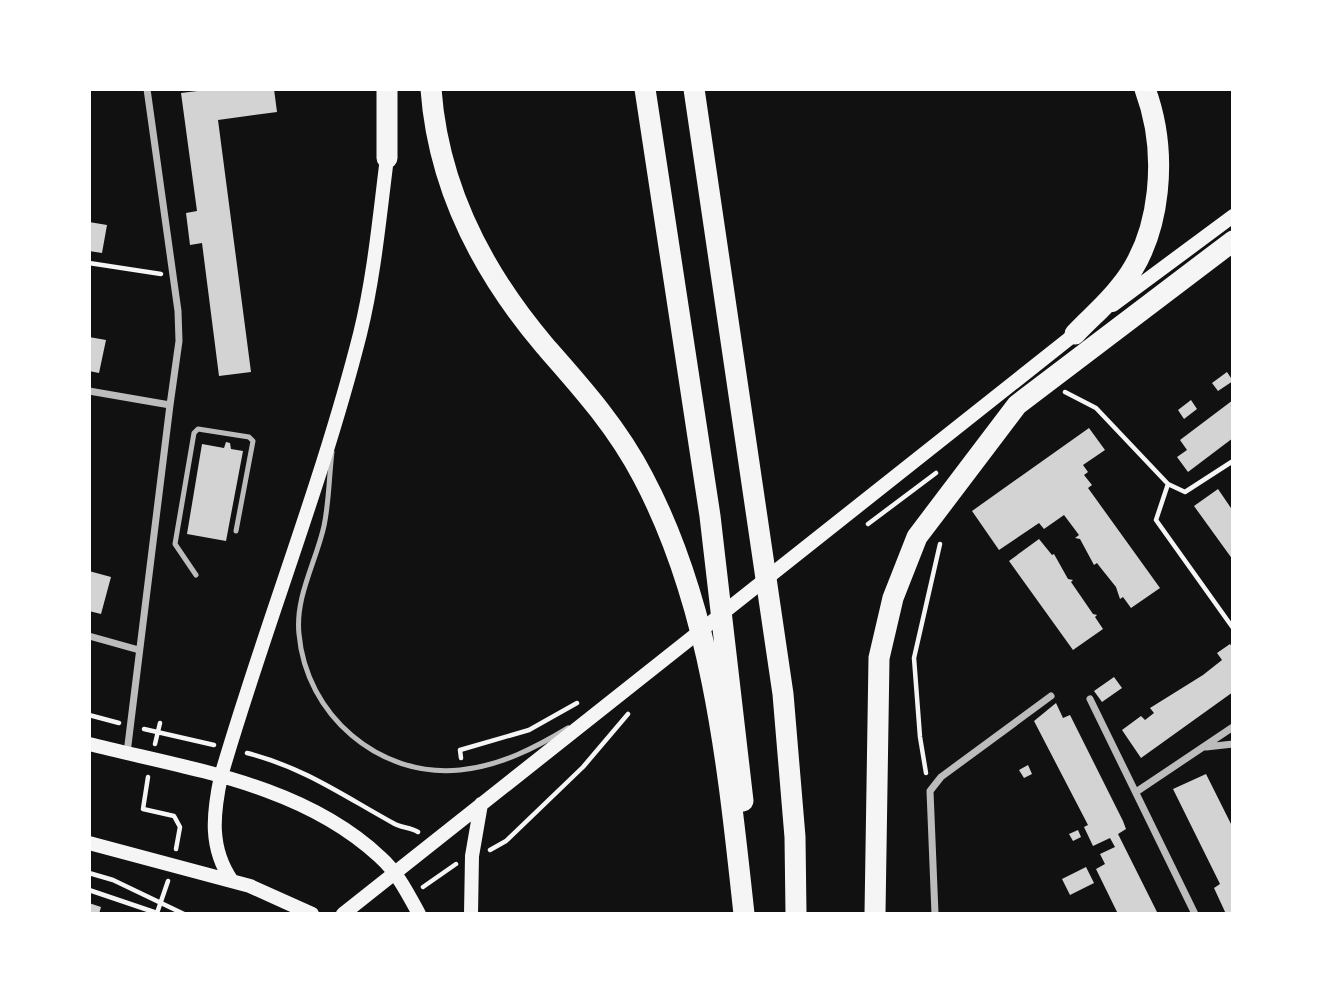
<svg xmlns="http://www.w3.org/2000/svg" width="1322" height="1003" font-family="'DM Sans',sans-serif">
<rect width="100%" height="100%" fill="#111"/>
<!-- building -->
<path fill="#d3d3d3" d="M214,89H274L277,112L218,120L251,372L219,376L202,243L190,245L186,213L197,211L181,93Z
M89,222L107,225L102,253L89,251Z
M89,337L106,340L99,373L89,371Z
M1227,372L1233,381L1218,391L1212,383Z
M1191,400L1197,409L1184,419L1178,410Z
M1233,400V438L1188,472L1177,457L1187,450L1180,440Z
M1089,428L1105,450L1083,465L1088,472L1084,475L1092,485L1088,488L1160,588L1131,608L1123,597L1120,599L1116,587L1100,567L1097,563L1094,565L1080,539L1075,538L1079,535L1064,515L1044,529L1039,523L999,550L972,511Z
M226,442L230,443L231,449L243,451L226,541L187,534L202,444L224,448Z
M1218,489L1233,511V560L1194,506Z
M1039,539L1052,555L1054,554L1068,579L1073,580L1071,582L1093,614L1097,615L1095,617L1103,629L1073,650L1009,561Z
M89,571L111,577L101,614L89,611Z
M1230,644L1233,648V692L1141,758L1122,730L1141,716L1145,720L1154,713L1150,708L1203,675L1222,660L1217,653Z
M1114,677L1122,688L1102,702L1094,691Z
M1056,703L1063,718L1070,715L1123,821L1126,829L1118,834L1158,914H1118L1096,869L1105,864L1100,854L1115,847L1110,838L1093,846L1084,827L1088,825L1034,721Z
M1028,765L1032,774L1024,778L1019,770Z
M1206,774L1233,828V914H1226L1214,888L1220,884L1173,789Z
M1078,830L1081,837L1073,841L1069,834Z
M1086,867L1094,883L1070,895L1062,879Z
M89,903L101,907L99,914H89Z"/>
<g fill="none" stroke-linecap="round" stroke-linejoin="round">
<!-- path -->
<path stroke="#f5f5f5" stroke-width="4.5" d="M89,263L161,274
M1065,392L1096,408L1168,484L1185,492L1233,461
M1168,484L1156,520L1233,628
M868,524L936,473
M89,715L119,723
M144,729L214,745
M155,744L160,723
M247,753C305,768 342,795 393,823C401,828 410,827 418,832
M461,758L460,750L529,730L577,703
M926,773L920,737L914,658L940,544
M148,777L143,809L174,816L180,827L176,849
M490,850L506,841L583,767L628,714
M89,873L113,880L184,914
M423,887L456,864
M89,890L157,913
M157,913L168,881"/>
<!-- service -->
<path stroke="#bcbcbc" stroke-width="5" d="M332,452C329,477 329,502 324,526C316,562 295,597 299,634C306,715 379,778 460,770C500,766 535,748 568,728
M196,575L175,544L194,433L198,429L249,437L253,441L236,531"/>
<!-- minor -->
<path stroke="#bcbcbc" stroke-width="7" d="M147,89L178,311L179,341L170,405
M89,391L170,405L127,753
M89,636L139,650
M1090,699L1195,914
M1206,747L1233,744
M1136,792L1233,727
M935,914L930,791L941,777L1051,696"/>
<!-- secondary -->
<path stroke="#f5f5f5" stroke-width="14" d="M1113,305L1233,216
M89,744C189,769 302,784 380,857C397,872 408,894 419,914
M89,843L250,886L312,914
M232,881C209,848 213,814 221,776C264,628 322,484 360,334C375,273 380,211 388,150
M343,914L1080,330
M471,914L472,856L481,804"/>
<!-- motorway -->
<path stroke="#f5f5f5" stroke-width="21" d="M431,89C438,186 483,273 545,346C582,388 617,427 643,477C713,609 728,768 744,914
M645,89L710,516L743,801
M694,89L783,694L795,837L796,914
M387,158V89
M1075,334C1090,318 1107,304 1120,287C1163,235 1168,151 1145,89
M875,914L879,658L893,598L917,537L1017,405L1233,241"/>
</g>
<!-- border -->
<rect width="1322" height="1003" fill="none" stroke="#ffffff" stroke-width="182"/>
</svg>
